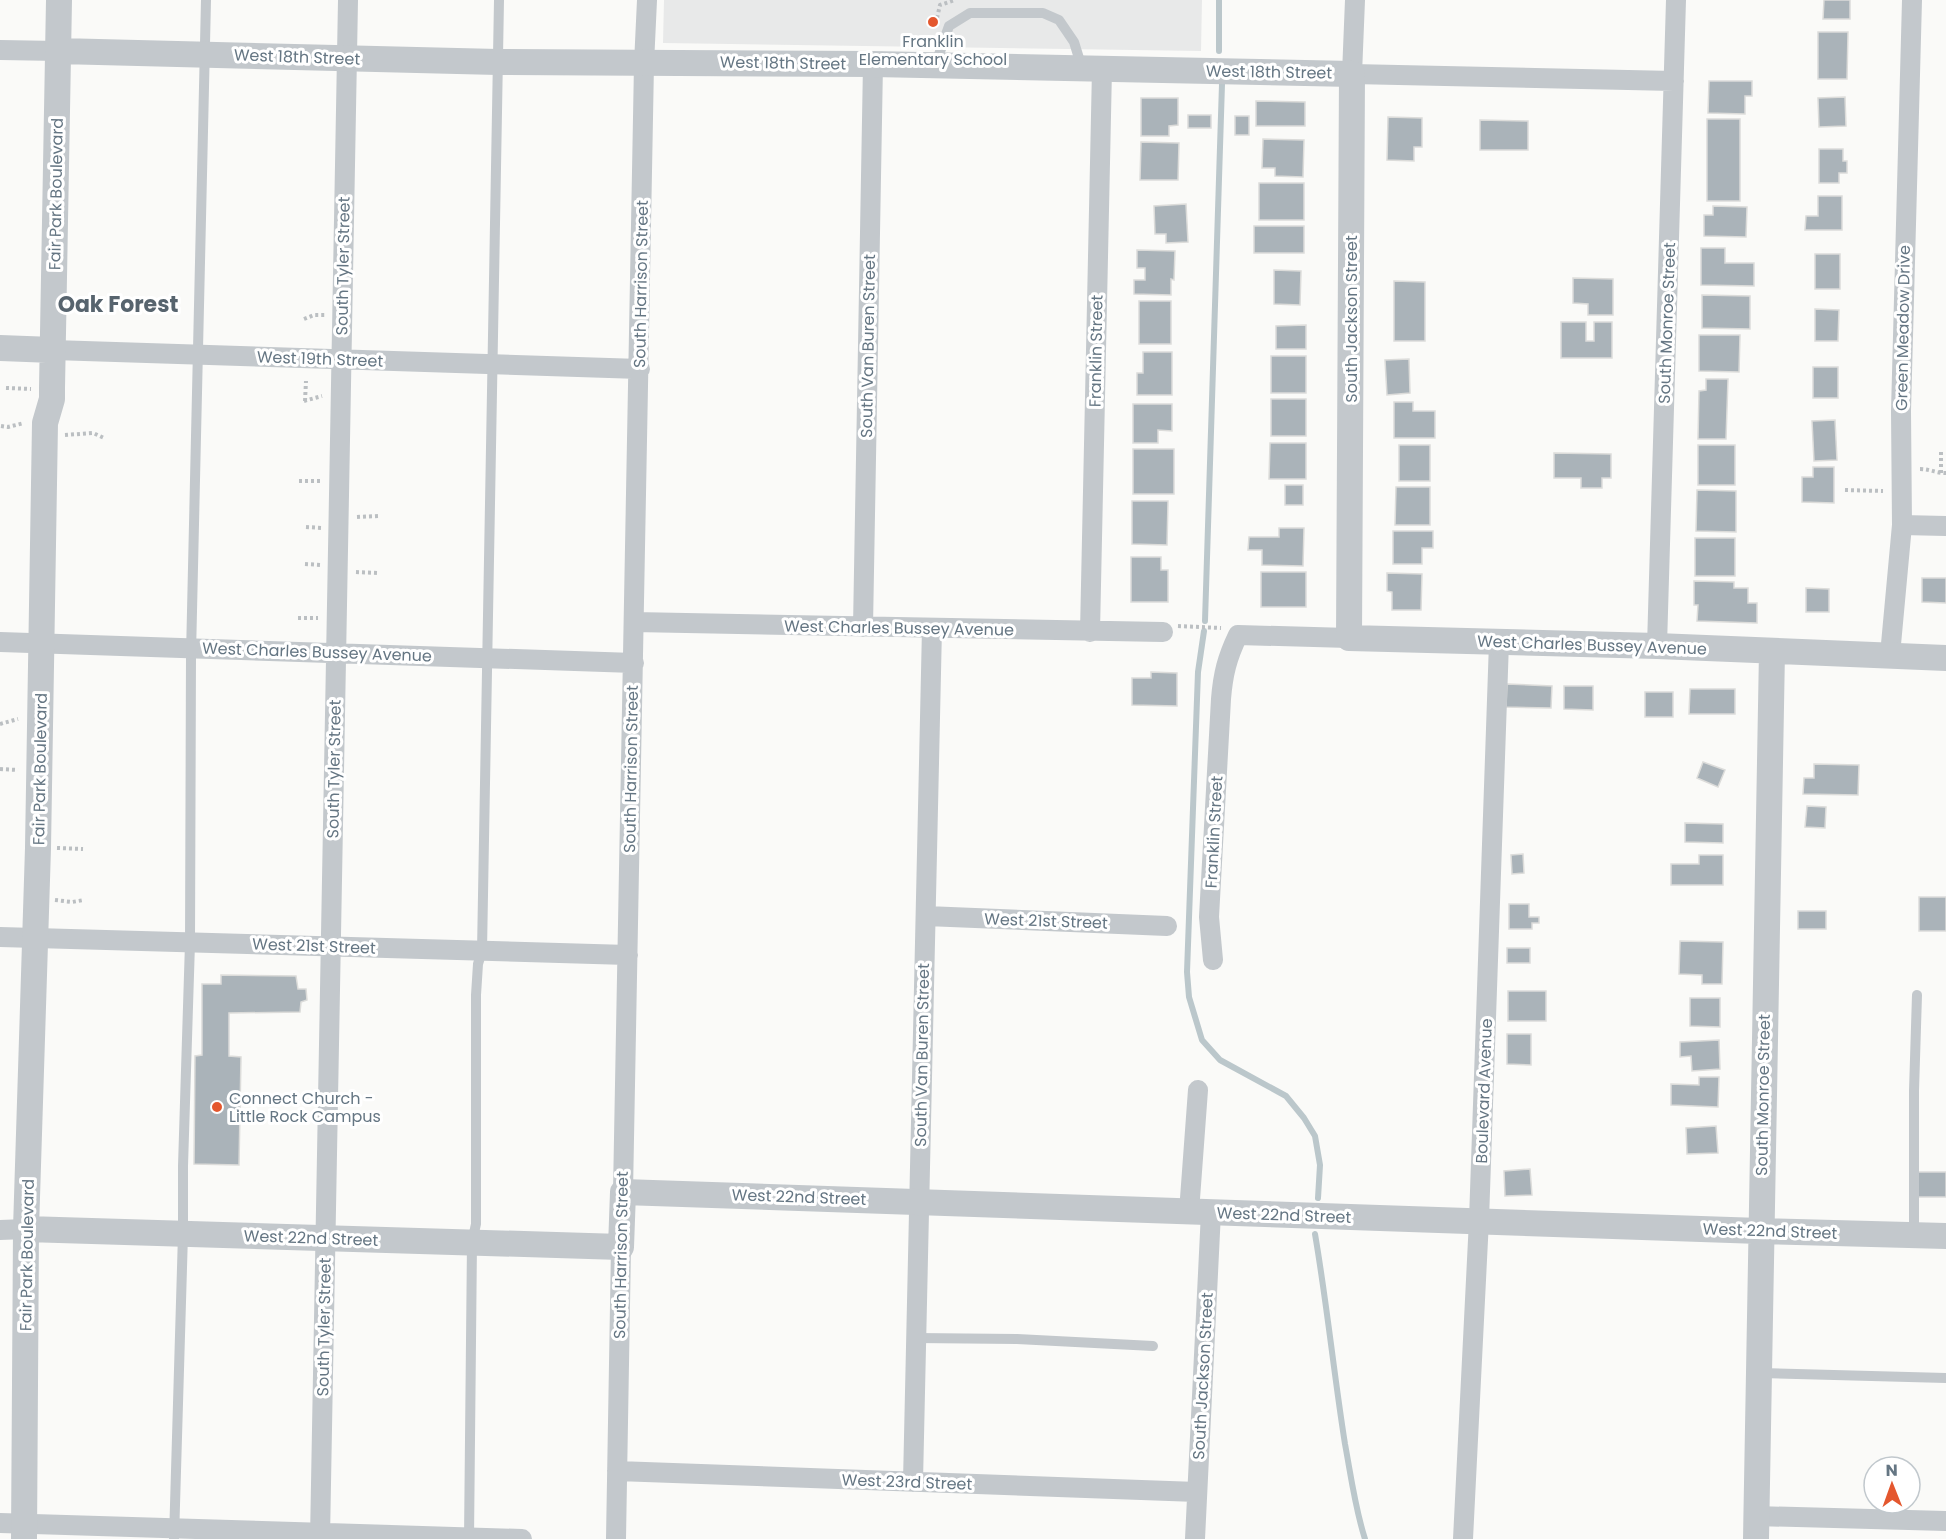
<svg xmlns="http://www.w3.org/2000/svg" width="1946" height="1539" font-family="Poppins,sans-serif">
<rect width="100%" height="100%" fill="#fafaf8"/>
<!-- built -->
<path fill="#e8e9e9" d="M664,0H1202L1201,51L663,43Z"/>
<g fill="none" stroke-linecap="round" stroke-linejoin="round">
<!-- stream -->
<path stroke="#bbc7cb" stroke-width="6" d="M1219,0V51
M1205,621L1222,84
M1204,631L1198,672L1187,972L1189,997L1202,1040L1220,1060L1286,1096L1304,1118L1315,1136L1320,1165L1318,1198
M1315,1234C1327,1304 1334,1375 1345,1444C1351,1476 1355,1508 1365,1539"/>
</g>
<!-- building -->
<path fill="#aab3b9" stroke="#dcdcda" stroke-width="1.5" d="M1824,0H1850V19H1823Z
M1818,32H1848L1847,79H1818Z
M1709,81H1752V96H1745V114L1708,113Z
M1845,97L1846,126L1819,127L1818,98Z
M1141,98H1178V125L1169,126V136H1141Z
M1256,101L1305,102V126H1256Z
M1188,115H1211V128H1188Z
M1235,116H1249V135H1235Z
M1388,117L1422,118V147H1414V161L1387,160Z
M1707,119H1740V201H1707Z
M1480,120L1528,121V150H1480Z
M1263,139L1304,140L1303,177L1275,176V168H1262Z
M1141,142L1179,143L1178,180H1140Z
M1819,149H1843V161H1847V173H1839V183H1819Z
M1259,183H1304V220H1259Z
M1818,196H1842V230H1805L1806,216H1818Z
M1186,204L1188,242L1166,243V234H1155L1154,206Z
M1713,206L1747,207L1746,237L1704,236V215H1713Z
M1254,226H1304V253H1254Z
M1701,248H1725V263H1754V286L1701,285Z
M1137,250L1175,251L1174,280L1171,279V295L1134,294V280H1145V268H1137Z
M1815,254H1840V289H1815Z
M1274,270L1301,271L1300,305L1274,304Z
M1573,278L1613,279V315H1588V304L1573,303Z
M1394,281L1425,282V341H1394Z
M1702,295L1750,296V329L1702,328Z
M1139,301H1171V344H1139Z
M1815,309L1839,310L1838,341H1815Z
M1561,322H1586V341H1594V322H1612V358H1561Z
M1306,325V349H1276V326Z
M1699,335H1740L1739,372L1699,371Z
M1143,352H1172V395H1137V373H1143Z
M1271,356H1306V393H1271Z
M1409,359L1410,393L1387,395L1385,360Z
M1813,367H1838V398H1813Z
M1706,379H1728L1726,439H1698L1699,391L1706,390Z
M1271,399H1306V436H1271Z
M1394,402H1413V411H1435V438H1394Z
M1133,404H1172V431L1158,430V443H1133Z
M1835,420L1837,460L1814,461L1812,421Z
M1270,443H1306V479H1269Z
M1399,445H1430V481H1399Z
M1698,445H1735V485H1698Z
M1133,449H1174V494H1133Z
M1554,453L1611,454V478H1602V488H1581V478H1554Z
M1813,467H1834V503L1802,502V477H1813Z
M1285,485H1303V505H1285Z
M1396,487H1430V525H1395Z
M1697,490L1736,491V532L1696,531Z
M1132,501H1168L1167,545L1132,544Z
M1279,528H1304L1303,566L1262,565V550H1248L1249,537H1279Z
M1393,531H1433V548H1422V564H1393Z
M1695,538H1735V576H1695Z
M1131,557H1161V570H1168V602H1131Z
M1261,572H1306V607H1261Z
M1387,573L1422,574L1421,610H1392V592L1387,591Z
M1922,578H1946V603L1922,602Z
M1694,581L1734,582V588H1748V603H1757V623L1697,621L1698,605H1694Z
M1806,588L1829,589V612H1806Z
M1151,672L1177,673V706L1132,705V678H1151Z
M1507,684L1552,686L1551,708L1506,707Z
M1564,686H1593V710L1564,709Z
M1690,689H1735V714H1689Z
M1645,692H1673V717H1645Z
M1703,762L1725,770L1718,787L1697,778Z
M1814,764L1859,765L1858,795L1803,794L1804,778H1814Z
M1807,806L1826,807L1825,828L1805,827Z
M1685,823L1723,824V843L1685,842Z
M1523,854L1524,873L1512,874L1511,855Z
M1699,855H1723V885H1671V864H1699Z
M1919,897H1946V931H1919Z
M1509,904H1529V917H1539V923H1532V929H1509Z
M1798,911H1826V929H1798Z
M1680,941L1723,942L1722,984H1702V975L1679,974Z
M1507,948H1530V963H1507Z
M221,975L296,976L298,989H306L307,1000L301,1002L300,1012L229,1013V1056L241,1057L239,1165L194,1164L195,1056L202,1055V984H221Z
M1508,991H1546V1021H1508Z
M1690,998H1720V1027L1690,1026Z
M1507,1034H1531V1065L1507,1064Z
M1719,1040L1720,1069L1692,1071L1691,1056L1680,1057V1042Z
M1699,1077H1719L1718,1107L1671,1105V1084L1699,1085Z
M1716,1126L1718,1153L1687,1154L1686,1128Z
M1530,1169L1532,1195L1505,1196L1504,1171Z
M1917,1172H1946V1197H1916Z"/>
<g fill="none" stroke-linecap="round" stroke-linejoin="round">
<!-- path -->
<path stroke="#bbbfc2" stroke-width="4" stroke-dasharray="3 3" stroke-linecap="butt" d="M937,18L940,5L955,0
M304,319L314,315H326
M6,388L31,389
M304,401L322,396
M305,401L306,381
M1,426L8,427L24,423
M65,435L93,433L104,438
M1941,452V473
M1920,469C1930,469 1935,473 1946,473
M299,481H323
M1845,490L1883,491
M357,517L378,516
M306,527L323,528
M305,564L322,565
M356,572L378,573
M298,618H318
M1178,626L1221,628
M0,724L18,719
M0,769L18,770
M57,848L83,849
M55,900L72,902L84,900"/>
<!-- service -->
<path stroke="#c3c8cc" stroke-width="10" d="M935,66L949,26L970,13H1043L1059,20L1074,42L1082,68
M1914,1234V1091L1917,995
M916,1338L1017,1339L1153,1346
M1760,1373L1946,1378
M174,1539L183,1234V1166L190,943L191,655L206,0
M469,1539L472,1242L476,1224V995L478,964L482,951L499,0"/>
<!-- minor -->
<path stroke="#c3c8cc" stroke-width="20" d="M1355,0L1352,74L1674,81
M0,50L59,51
M53,350L640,369
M1902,525L1946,526
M634,622L1163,632
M863,627L873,64
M1090,632L1102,69
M0,642L634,663
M1657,646L1676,0
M1890,655L1902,525L1901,411L1912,0
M926,916L1167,926
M0,937L628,955
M1213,960L1209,917L1221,699C1223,674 1227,658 1238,635L1349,638
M623,1192L644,64L647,0
M1189,1212L1198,1090
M0,1230L26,1229
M617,1471L1197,1492
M913,1482L932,628
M1756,1516L1946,1521
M0,1523L522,1539
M320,1539L348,0
M616,1539L621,1247
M1195,1539L1211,1212
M1463,1539L1479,1220L1499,642"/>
<!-- tertiary -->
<path stroke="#c3c8cc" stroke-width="26" d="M59,51L498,62L873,64L1352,74L1349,638L1657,646L1946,658
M0,348L53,350
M26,1229L621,1247L623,1192L1760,1231L1946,1236
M24,1539L26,1229L38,848L45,423L52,399V388L59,0
M1756,1539L1772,651"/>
</g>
<!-- markers -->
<g fill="#e4572e" stroke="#fff" stroke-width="2">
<circle cx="933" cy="22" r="6"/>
<circle cx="217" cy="1107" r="6"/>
</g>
<g text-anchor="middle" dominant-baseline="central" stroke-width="6" stroke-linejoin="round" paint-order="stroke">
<!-- poi labels -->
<g font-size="16" fill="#657683" stroke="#fff">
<text x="933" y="41">Franklin<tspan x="933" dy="18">Elementary School</tspan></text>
<text x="229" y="1098" text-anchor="start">Connect Church -<tspan x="229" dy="18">Little Rock Campus</tspan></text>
</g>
<!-- street labels -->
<g font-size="16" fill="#657683" stroke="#fff">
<text transform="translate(297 57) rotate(2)">West 18th Street</text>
<text transform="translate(783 63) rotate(1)">West 18th Street</text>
<text transform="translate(1269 72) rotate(1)">West 18th Street</text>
<text transform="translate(56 194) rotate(-89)">Fair Park Boulevard</text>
<text transform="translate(343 266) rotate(-89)">South Tyler Street</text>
<text transform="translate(641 284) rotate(-89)">South Harrison Street</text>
<text transform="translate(1351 319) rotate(-90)">South Jackson Street</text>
<text transform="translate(1667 323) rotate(-88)">South Monroe Street</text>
<text transform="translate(1903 328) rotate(-89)">Green Meadow Drive</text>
<text transform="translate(868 346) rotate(-89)">South Van Buren Street</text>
<text transform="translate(1096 351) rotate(-89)">Franklin Street</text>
<text transform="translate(320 359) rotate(2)">West 19th Street</text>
<text transform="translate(899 628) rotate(1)">West Charles Bussey Avenue</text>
<text transform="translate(1592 645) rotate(2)">West Charles Bussey Avenue</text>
<text transform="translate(317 652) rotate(2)">West Charles Bussey Avenue</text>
<text transform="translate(40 769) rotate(-89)">Fair Park Boulevard</text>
<text transform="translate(334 769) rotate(-89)">South Tyler Street</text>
<text transform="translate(631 769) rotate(-89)">South Harrison Street</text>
<text transform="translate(1214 832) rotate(-87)">Franklin Street</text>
<text transform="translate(1046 921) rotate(2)">West 21st Street</text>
<text transform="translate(314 946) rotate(2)">West 21st Street</text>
<text transform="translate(922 1055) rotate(-89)">South Van Buren Street</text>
<text transform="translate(1484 1091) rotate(-88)">Boulevard Avenue</text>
<text transform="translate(1763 1095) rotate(-89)">South Monroe Street</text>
<text transform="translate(799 1197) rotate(2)">West 22nd Street</text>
<text transform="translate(1284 1215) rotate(2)">West 22nd Street</text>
<text transform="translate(1770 1231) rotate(2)">West 22nd Street</text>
<text transform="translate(311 1238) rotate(2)">West 22nd Street</text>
<text transform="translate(27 1255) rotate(-89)">Fair Park Boulevard</text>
<text transform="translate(621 1255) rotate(-89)">South Harrison Street</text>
<text transform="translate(324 1327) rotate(-89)">South Tyler Street</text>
<text transform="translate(1203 1376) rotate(-87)">South Jackson Street</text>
<text transform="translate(907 1482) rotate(2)">West 23rd Street</text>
</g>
<!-- district labels -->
<g font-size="22" font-weight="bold" fill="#57646e" stroke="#fff">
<text x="118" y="304">Oak Forest</text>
</g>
</g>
<!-- north arrow -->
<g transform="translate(1892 1485) rotate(359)"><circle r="28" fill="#ffffff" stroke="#c1c8cd" stroke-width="1.5"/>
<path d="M0-4.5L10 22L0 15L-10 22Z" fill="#e4572e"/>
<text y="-9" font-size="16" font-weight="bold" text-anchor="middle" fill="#657683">N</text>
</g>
</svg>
